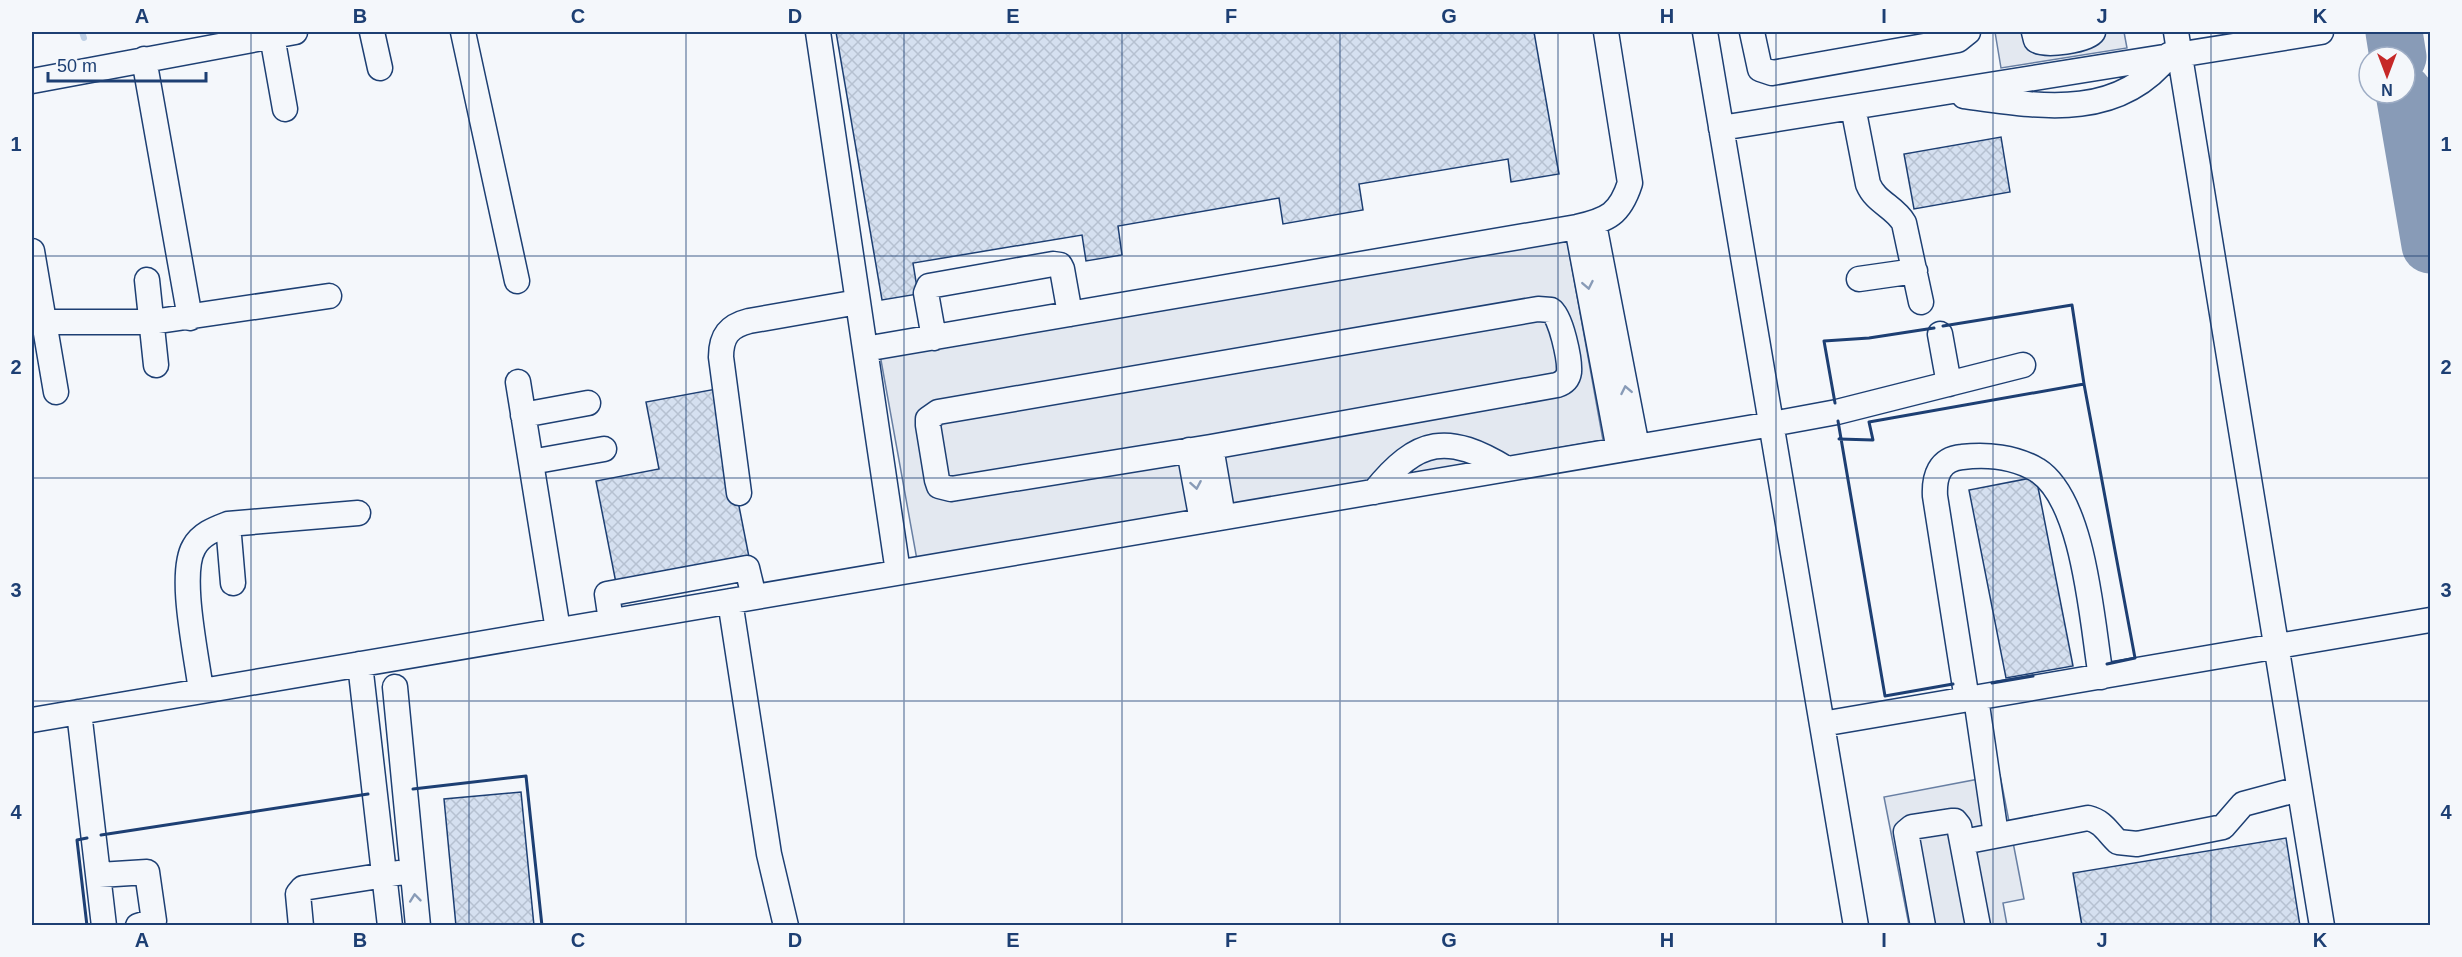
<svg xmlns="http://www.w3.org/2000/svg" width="2462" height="957" font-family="Helvetica,sans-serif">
<defs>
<pattern id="building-cross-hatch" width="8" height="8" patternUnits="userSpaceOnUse" patternTransform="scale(1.5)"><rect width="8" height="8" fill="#d5e0f0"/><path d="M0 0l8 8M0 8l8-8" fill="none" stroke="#b6c1d1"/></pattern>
</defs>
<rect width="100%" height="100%" fill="#f4f7fb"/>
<!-- parking -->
<path fill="#e3e8f0" stroke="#687fa3" stroke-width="1.5" d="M1995,32H2124L2127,48L2001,68Z
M1563,218L1603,440L917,560L877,338Z
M2000,775L2024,899L2003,903L2007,925H1909L1884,797Z"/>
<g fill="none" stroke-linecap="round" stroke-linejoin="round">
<!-- stream -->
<path stroke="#bed0e5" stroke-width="6" d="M82,32L84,38"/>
<!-- taxiway -->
<path stroke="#889bb7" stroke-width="57" d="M2394,32L2398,57
M2404,93L2430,245"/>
</g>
<!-- building -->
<path fill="url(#building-cross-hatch)" stroke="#1d3f73" stroke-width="1.5" d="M836,32H1534L1559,174L1511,182L1508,159L1359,184L1363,210L1283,224L1279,198L1118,226L1122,255L1086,261L1082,235L913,263L918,294L882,300Z
M2001,137L2010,192L1914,209L1904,154Z
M716,389L749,557L616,583L596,481L659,469L646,402Z
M2036,477L2073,666L2006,678L1969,490Z
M521,792L534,926H456L444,799Z
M2286,838L2300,926H2082L2073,873Z"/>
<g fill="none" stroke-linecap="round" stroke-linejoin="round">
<defs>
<path id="minor" d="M372,32L380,68
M463,32L517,281
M818,32L898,572
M1705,32L1856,926
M1752,32L1760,69L1772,73L1958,40L1968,32
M2034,32L2036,40C2044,47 2088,40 2093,32
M2176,32L2322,926
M272,36L285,109
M144,59L190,318
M32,81L295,32
M1964,96C2037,106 2117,122 2169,55
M1853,107L1868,184C1876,203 1894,206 1904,223L1921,302
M1721,128L2321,32
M1594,224L1637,447
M1577,227L1619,450
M32,251L56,392
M1859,279L1915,271
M147,280L156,365
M1538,309L1551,310C1561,316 1570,360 1569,372C1568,379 1563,383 1557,385L1211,447L951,489L939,486L937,480L928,425V419L938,412Z
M44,322H152L329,296
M1940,334L1949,384
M934,338L926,293L929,286L1053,264L1060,265L1062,269L1070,314
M865,349L1577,227C1608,220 1620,214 1630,183L1606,32
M518,382L558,630
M523,415L588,403
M1211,447L1223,517
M1189,450L1202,521
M531,462L604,449
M1374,492C1418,437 1448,433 1507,469
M739,493L721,357C721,336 729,326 749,321L858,302
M228,524L233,583
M730,601L769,854L786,926
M611,621L607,594L747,568L754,597
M360,664L390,926
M395,687L418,926
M201,691C197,657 178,574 194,547C201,534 215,529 228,524L358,513
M1976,698L1996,835
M1967,700L1935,496C1934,477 1939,459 1962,457C1987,454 2015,457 2037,470C2085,500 2092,624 2101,677
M79,712L104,926
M32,720L1772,424L1837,412L2023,365
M1822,724L2430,620
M1963,842L2088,818C2104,822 2107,832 2118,842L2137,844L2223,827L2243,804L2299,789
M99,875L147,872L154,921L138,926
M301,926L298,894L303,888L398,873
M1923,926L1906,832L1912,827L1951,821H1955L1959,826L1978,926"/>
</defs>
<!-- minor casing -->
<use href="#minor" stroke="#1d3f73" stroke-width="27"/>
<!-- minor -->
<use href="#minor" stroke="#f4f7fb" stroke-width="24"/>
<!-- wall -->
<path stroke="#1d3f73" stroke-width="3" d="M2084,384L2135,658L2107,664
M1835,403L1824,341L1869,338L1934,328
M1838,421L1885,696L1953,684
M1839,439L1873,440L1869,422L2084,384L2072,305L1943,326
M1992,683L2033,676
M413,789L526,776L542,926
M101,835L368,794
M87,838L77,840L87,926"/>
</g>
<!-- one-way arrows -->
<defs><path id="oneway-chevron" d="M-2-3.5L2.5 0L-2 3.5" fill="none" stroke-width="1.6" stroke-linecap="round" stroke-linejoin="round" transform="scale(1.5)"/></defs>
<g stroke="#889bb7">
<use href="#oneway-chevron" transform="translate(1588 285) rotate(79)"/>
<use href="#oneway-chevron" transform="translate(1626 390) rotate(-101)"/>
<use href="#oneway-chevron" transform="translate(1196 485) rotate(80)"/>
<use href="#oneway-chevron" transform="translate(415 898) rotate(-96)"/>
</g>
<!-- grid -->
<path fill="none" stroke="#1d3f73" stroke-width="1.5" stroke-opacity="0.55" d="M251,32V926M469,32V926M686,32V926M904,32V926M1122,32V926M1340,32V926M1558,32V926M1776,32V926M1993,32V926M2211,32V926M32,256H2430M32,478H2430M32,701H2430"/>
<!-- border -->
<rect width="2462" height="957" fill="none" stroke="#f4f7fb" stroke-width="66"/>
<!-- north arrow -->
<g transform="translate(2387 75) rotate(180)"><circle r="28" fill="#f4f7fb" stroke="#9eadc5" stroke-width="1.5"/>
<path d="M0-4.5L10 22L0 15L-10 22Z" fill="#c62828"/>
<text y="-9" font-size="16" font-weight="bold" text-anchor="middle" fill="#1d3f73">N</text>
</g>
<!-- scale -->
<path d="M48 72v9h158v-9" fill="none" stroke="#1d3f73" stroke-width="3"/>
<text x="57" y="72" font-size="18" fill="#1d3f73" stroke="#f4f7fb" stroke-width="4.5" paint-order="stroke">50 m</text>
<rect x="33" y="33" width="2396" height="891" fill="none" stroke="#1d3f73" stroke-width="2"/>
<g font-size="20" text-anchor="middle" font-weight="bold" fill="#1d3f73">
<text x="142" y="23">A</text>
<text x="360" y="23">B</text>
<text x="578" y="23">C</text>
<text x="795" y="23">D</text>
<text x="1013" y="23">E</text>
<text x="1231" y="23">F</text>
<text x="1449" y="23">G</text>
<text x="1667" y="23">H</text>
<text x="1884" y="23">I</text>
<text x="2102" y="23">J</text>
<text x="2320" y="23">K</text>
<text x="16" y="151">1</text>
<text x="2446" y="151">1</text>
<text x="16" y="374">2</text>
<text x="2446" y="374">2</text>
<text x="16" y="597">3</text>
<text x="2446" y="597">3</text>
<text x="16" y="819">4</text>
<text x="2446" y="819">4</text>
<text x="142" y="947">A</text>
<text x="360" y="947">B</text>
<text x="578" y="947">C</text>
<text x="795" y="947">D</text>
<text x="1013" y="947">E</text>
<text x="1231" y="947">F</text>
<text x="1449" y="947">G</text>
<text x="1667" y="947">H</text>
<text x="1884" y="947">I</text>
<text x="2102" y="947">J</text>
<text x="2320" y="947">K</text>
</g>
</svg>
